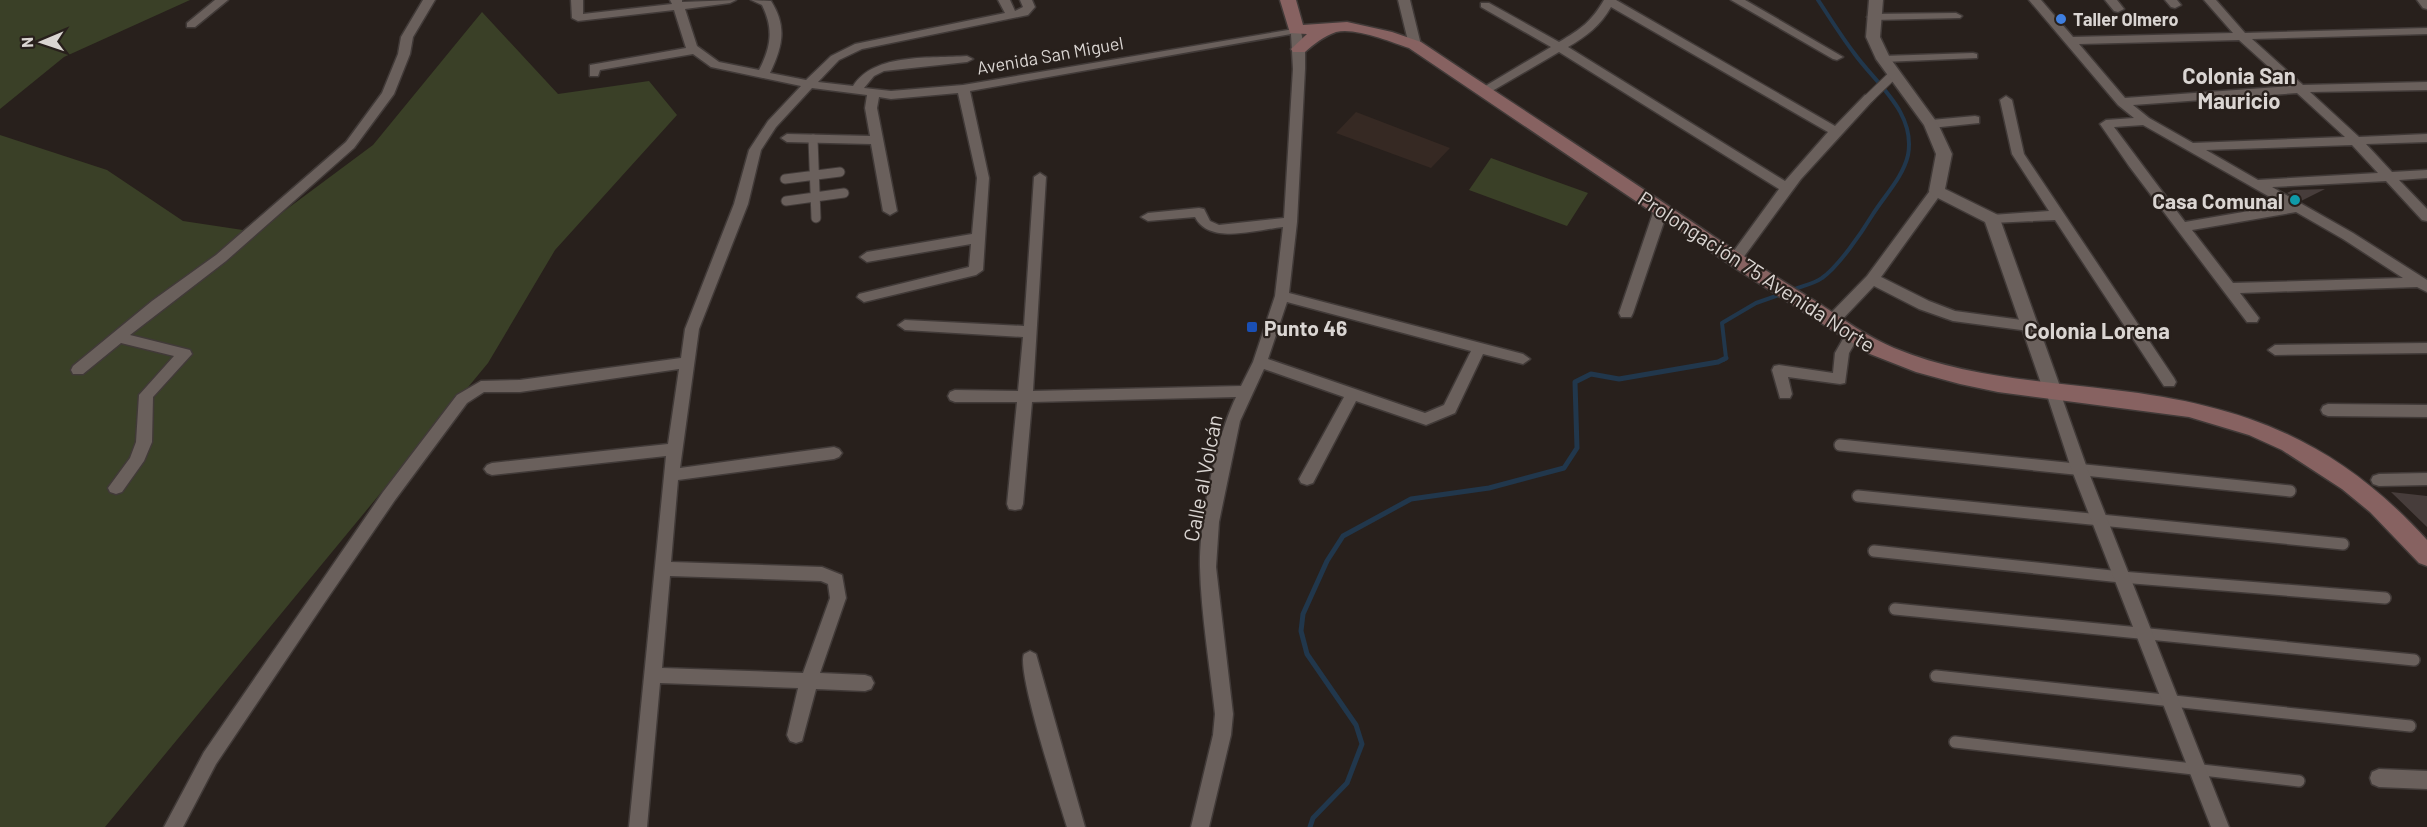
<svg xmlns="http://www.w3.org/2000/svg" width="2427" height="827" font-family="Barlow,sans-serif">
<rect width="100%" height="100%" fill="#28201c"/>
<!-- built -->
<path fill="#362923" d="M1356,112L1450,148L1431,168L1336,133Z"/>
<!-- green -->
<path fill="#3a4027" d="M0,0H190L64,57L0,109Z
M482,12L558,94L649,81L677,115L555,250L488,363L105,827H0V135L107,170L183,221L256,232L373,145Z
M1491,158L1588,193L1567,226L1469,190Z"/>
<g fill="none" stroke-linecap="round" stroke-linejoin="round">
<!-- stream-far1 -->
<path stroke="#21374c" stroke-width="4" d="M1792,290C1801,286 1814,284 1822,278C1839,266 1862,232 1873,214C1885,195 1903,177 1908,155C1916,112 1876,84 1854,53C1841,36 1830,18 1818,0
M1723,360L1726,358L1722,323L1756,303L1782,294"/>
<!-- stream -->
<path stroke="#21374c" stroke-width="5" d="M1310,827L1313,818L1347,783L1362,744L1356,725L1307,654L1301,631L1303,614L1327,561L1343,536L1411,499L1489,488L1564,468L1577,448L1575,382L1591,374L1619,379L1718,362L1726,358"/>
</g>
<!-- building -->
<path fill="#473d3b" d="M2325,189L2301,201L2287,193L2293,190Z
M2391,492L2427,496V527Z"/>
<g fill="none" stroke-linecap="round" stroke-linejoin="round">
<defs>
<path id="pedestrian-far1" d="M1869,98L1894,74
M813,139L816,218
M785,179L840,172
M786,201L844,193"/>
<path id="pedestrian" d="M1840,445L2290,491
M1858,496L2343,544
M1874,551L2121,577L2385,598
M1895,609L2414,660
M1936,676L2410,726
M1955,742L2299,781"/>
<path id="minor" d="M215,0H228L195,27H187V23Z
M423,0H435L413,37L410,54L394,94L354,148L226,261L130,335L190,350L192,354L153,397L152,442L144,461L122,492L116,494L110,492L108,488L130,458L136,442L139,395L174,356L121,343L83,374H73L71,370L73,366L152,301L216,255L346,142L382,93L398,54L401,37Z
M571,0H583V14L672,4L670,0H682V2L736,0L730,3L685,9L697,46L719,62L759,70C771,47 774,29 762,5L751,0L771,1C787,26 783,46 770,73L806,80L831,56L855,44L1005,13L998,0H1010L1015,11L1023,7L1020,0H1032L1035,7L1028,15L862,49L839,60L818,82L853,86C875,52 931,59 967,56L973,59L967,62L884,71L874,76L864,88L891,91L963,85L1300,28L1305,49V69L1297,222L1289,293L1523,354L1530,359L1523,364L1483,354L1455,413L1426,425L1356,401L1313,483L1307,485L1301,483L1299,479L1344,397L1264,369L1240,421L1219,522L1216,567L1233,714L1231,735L1209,827H1191L1213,735L1215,714C1210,667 1201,614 1200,567C1199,521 1216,438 1236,397L1032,402L1023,504L1021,509L1015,510L1009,509L1007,504L1017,402H955L950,400L948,396L950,392L955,390L1018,391L1023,337L905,330L898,325L905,320L1024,326L1034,177L1040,173L1046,177L1033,391L1241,386L1253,362L1275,296L1283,227C1256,230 1209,245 1195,217L1148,221L1141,217L1148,213L1199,208L1204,209L1210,221L1219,225L1284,218L1293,69L1291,34L970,91L989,178L983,270L976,275L864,302L857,297L859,294L969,267L971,244L867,262L860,257L867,252L972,234L977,178L958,93L891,99L879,97L877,108L897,211L890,215L883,211L871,144L787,142L781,138L787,134L870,136L865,108L867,95L812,88L776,127L761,150L748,204L699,329L680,468L834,447L839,449L842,453L839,457L834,459L678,480L671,562L822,567L842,575L846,598L820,673L865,675L871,677L874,683L871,689L865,691L816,689L802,741L796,743L790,741L787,735L798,688L660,683L647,827H629L666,456L492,475L487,473L484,469L487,465L492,463L668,444L679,369L520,392H484L467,403L395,500L325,602L216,764L183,827H164L204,752L383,492L457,395L481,381L520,380L681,358L685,329L734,204L749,150L768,121L801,86L711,67L693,54L600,70L598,76H590V65L686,48L674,10L578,21L572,18ZM1287,302L1471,351L1444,405L1425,413L1268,359ZM670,576L821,581L828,584L830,598L803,673L662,668Z
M1398,0H1410L1421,45L1419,47L1415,48L1409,45Z
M1604,0H1616L1835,126L1865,95H1873L1875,98L1801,179L1740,262L1735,264L1728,259L1779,189L1559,52L1487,94H1479L1477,91L1551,47L1481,7V3H1489L1559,42C1581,29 1591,22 1604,0ZM1611,7L1828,132L1785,181L1568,47C1587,36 1600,26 1611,7Z
M1731,0H1745L1843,57L1837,60L1833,59Z
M2029,0H2041L2073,37L2233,33L2204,0H2216L2245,33L2427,28V34L2252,39L2303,85L2427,82V90L2310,92L2359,137L2427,134V142L2366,144L2392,172L2427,170V178L2399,180L2427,209V221L2422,220L2386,181L2272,187L2353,233L2427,280V292L2417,287L2240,293L2259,318L2257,322H2247L2129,166L2100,124L2106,120L2134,118L2118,105ZM2239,40L2290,86L2125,98L2079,44ZM2297,93L2345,137L2193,143L2149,118L2133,105ZM2143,125L2284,205L2185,222L2114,127ZM2352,145L2378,173L2258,180L2206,150ZM2296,212L2343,239L2403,278L2233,283L2192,230Z
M2105,0H2117L2124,9L2118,12L2114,11Z
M2165,0H2177L2181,5L2175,8L2171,7Z
M2417,0H2427V9L2423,8Z
M1956,13L1962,16L1960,18L1873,20L1867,17L1873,14Z
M1973,53L1977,54V58L1883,62L1877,59L1883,56Z
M2006,96L2012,100L2024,154L2174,378L2176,382L2174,386H2164L2055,220L1992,223L1985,219L1992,215L2049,211L2012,154L2000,100Z
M1975,116L1979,117V123L1931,128L1925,124L1931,120Z
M1937,187L1943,191L1881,277L1929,301L1955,311L2029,321L2036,326L2034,330L2029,331L1953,321L1919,309L1874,286L1836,326H1826L1824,322L1826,318L1867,276L1932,188Z
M1661,206L1668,210L1633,313L1631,317H1621L1619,313L1654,210Z
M1852,331L1859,336L1849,353L1845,383L1840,384L1788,377L1792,394L1790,398H1780L1772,370L1774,366L1779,365L1833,373L1835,353L1847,332Z
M2427,343V353L2275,355L2268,350L2275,345Z
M2053,386L2058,388L2060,392L2087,468L2229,827H2211L2071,468L2046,392L2048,388Z
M2328,404L2427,405V417L2328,416L2323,414L2321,410L2323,406Z
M2427,473V485L2379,486L2373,484L2371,480L2373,476L2379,474Z
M1030,651L1036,654L1085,827H1067C1059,801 1016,671 1024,654Z
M2379,769L2427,771V789L2379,787L2372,784L2370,778L2372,772Z"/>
<path id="tertiary" d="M1869,0H1883L1880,37L1890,58L1938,124L1952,154L1945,189L1998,215L2000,219L2062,392L2059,397L2053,399L2047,397L2044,392L1985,222L1932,195L1929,191L1936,154L1924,125L1876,59L1866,37Z"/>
<path id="secondary" d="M1280,0H1296L1303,25L1347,22L1392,32L1421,42C1518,107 1616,170 1713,236C1748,259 1784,282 1820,304C1844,320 1868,337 1894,348C1964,377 2040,381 2114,390C2245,405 2337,441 2427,540V566L2419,563L2370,512L2342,489L2282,450L2249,435L2189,417L1998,392L1960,384L1916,372L1870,354L1738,270L1409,48C1391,42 1355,27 1336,32C1324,36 1314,44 1305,52H1293L1291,49L1307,34L1290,33Z"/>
</defs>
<!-- pedestrian-far1 casing -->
<use href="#pedestrian-far1" stroke="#413a38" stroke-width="11"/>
<!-- pedestrian casing -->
<use href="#pedestrian" stroke="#413a38" stroke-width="14"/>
<!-- minor casing -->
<use href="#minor" stroke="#413a38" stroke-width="3"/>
<!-- tertiary casing -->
<use href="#tertiary" stroke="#413a38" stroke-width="3"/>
<!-- secondary casing -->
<use href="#secondary" stroke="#413a38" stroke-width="3"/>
<!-- pedestrian-far1 -->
<use href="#pedestrian-far1" stroke="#6a605c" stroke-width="9"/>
<!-- pedestrian -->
<use href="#pedestrian" stroke="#6a605c" stroke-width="11"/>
<!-- minor -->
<use href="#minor" fill="#6a605c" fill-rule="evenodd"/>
<!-- tertiary -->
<use href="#tertiary" fill="#6a605c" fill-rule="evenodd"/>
<!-- secondary -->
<use href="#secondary" fill="#876261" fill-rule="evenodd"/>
</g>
<!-- markers -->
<circle fill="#3f7fe0" stroke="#28201c" stroke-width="2" cx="2061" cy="19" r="6"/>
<circle fill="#0f9aa8" stroke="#28201c" stroke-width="2" cx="2295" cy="200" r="6"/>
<rect fill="#1a4fb4" stroke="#28201c" stroke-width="2" x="1246" y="321" width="12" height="12" rx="3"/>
<g text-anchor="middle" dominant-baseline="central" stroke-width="4.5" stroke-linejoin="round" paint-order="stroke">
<!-- far-poi labels -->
<g font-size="18" font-weight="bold" fill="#dad5d2" stroke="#28201c" text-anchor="start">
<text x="2073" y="19">Taller Olmero</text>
</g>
<!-- far-street labels -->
<g font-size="18" fill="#dad5d2" stroke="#28201c">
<text transform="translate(1050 55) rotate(-10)">Avenida San Miguel</text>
</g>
<!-- poi labels -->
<g font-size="21" font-weight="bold" fill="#dad5d2" stroke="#28201c" text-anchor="end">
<text x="2283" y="200">Casa Comunal</text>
<text x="1264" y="327" text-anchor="start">Punto 46</text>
</g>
<!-- street labels -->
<g font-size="21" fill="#dad5d2" stroke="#28201c">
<text transform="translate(1757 271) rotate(33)">Prolongación 75 Avenida Norte</text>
<text transform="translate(1202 478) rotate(-79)">Calle al Volcán</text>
</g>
<!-- far-district labels -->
<g font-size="22" font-weight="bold" fill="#dad5d2" stroke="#28201c">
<text x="2239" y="75">Colonia San<tspan x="2239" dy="25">Mauricio</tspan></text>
</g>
<!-- neighbourhood labels -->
<g font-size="22" font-weight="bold" fill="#dad5d2" stroke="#28201c">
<text x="2097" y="330">Colonia Lorena</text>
</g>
</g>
<!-- north arrow -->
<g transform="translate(42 42) rotate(268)" stroke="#28201c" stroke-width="4.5" paint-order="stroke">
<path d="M0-4.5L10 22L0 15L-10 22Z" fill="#dad5d2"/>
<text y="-9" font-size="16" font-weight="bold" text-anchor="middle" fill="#dad5d2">N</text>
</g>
</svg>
